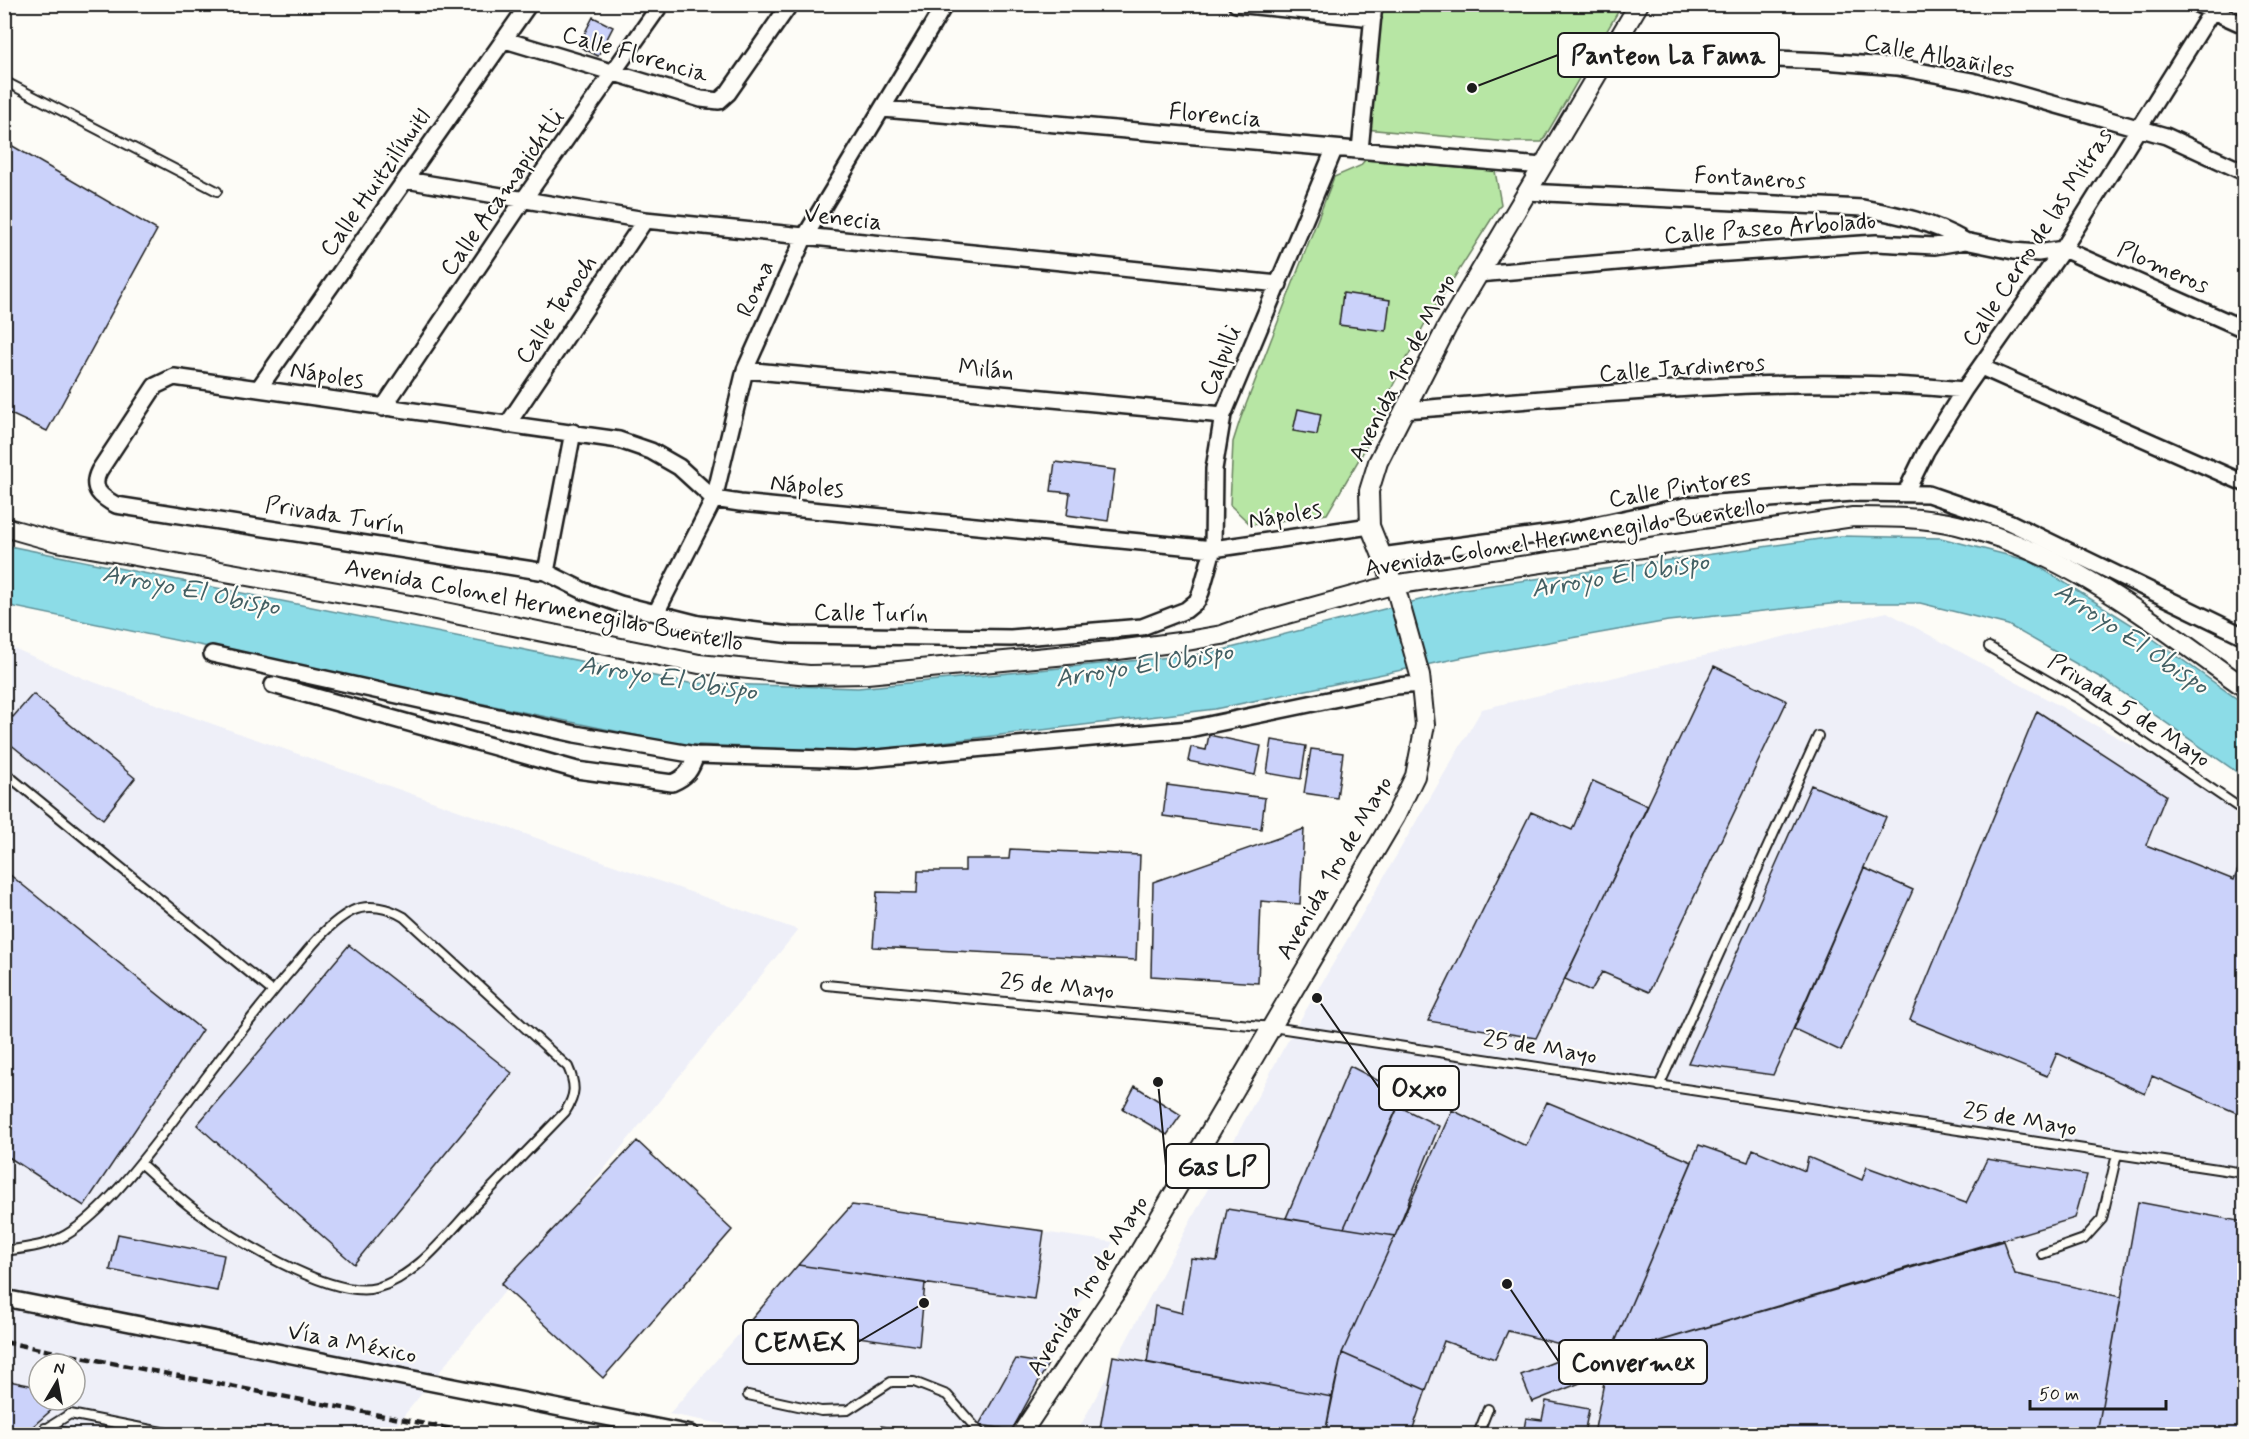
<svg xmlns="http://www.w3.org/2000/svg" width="2249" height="1439" font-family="Mynerve,sans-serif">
<rect width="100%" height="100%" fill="#fdfcf7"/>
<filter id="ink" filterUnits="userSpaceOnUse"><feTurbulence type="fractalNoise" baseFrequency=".0167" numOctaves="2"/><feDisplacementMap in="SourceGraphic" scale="12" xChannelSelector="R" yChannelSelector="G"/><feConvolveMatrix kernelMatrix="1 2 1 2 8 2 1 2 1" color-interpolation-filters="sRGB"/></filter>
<g filter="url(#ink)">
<!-- built -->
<path fill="#eeeff8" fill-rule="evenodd" d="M1887,612L2244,806V1434H1076L1282,1051L1482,709Z
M4,644L85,679L798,930L389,1434H5ZM39,1364H75V1400H39Z
M852,1205L1113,1242L1010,1434H775L669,1414Z"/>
<!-- green -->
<path fill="#b7e6a4" stroke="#6a8160" stroke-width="1.5" d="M1381,5H1622L1542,142H1509L1365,129Z
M1365,160L1495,171L1501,204L1424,325L1386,399L1368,444L1327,514L1251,525L1230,505L1233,442L1240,420L1334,177L1360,166Z"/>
<!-- water -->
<path fill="#8cdce7" stroke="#5f8f96" stroke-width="1.5" d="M1841,536L1941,538L2030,561L2142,631L2244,704V777L2103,679L2008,625L1920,603H1840L1668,621L1464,657L1215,709L859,752L678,744L5,605L4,545L689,683L858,688L1211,653L1463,589Z"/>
<!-- building -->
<path fill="#cbd2fa" stroke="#1c1c1c" stroke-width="1.5" d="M593,17L613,27L598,56L578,46Z
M4,141L157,230L47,431L4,411Z
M1343,293L1390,300L1386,331L1339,325Z
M1298,409L1321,414L1317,435L1293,431Z
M1055,462L1115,470L1108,521L1067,515L1070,493L1051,491Z
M1714,666L1787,701L1649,992L1602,972L1591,991L1565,979Z
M33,694L135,778L103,819L4,739V710L13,717Z
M2037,711L2166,795L2146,845L2234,880L2244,853V1116L2152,1076L2145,1094L2057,1053L2047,1076L1910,1020Z
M1209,735L1261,746L1255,775L1188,761L1191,747L1206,750Z
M1272,740L1306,746L1301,779L1267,773Z
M1311,749L1343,753L1337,798L1304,793Z
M1593,781L1648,806L1536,1038L1428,1021L1531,812L1572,830Z
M1167,785L1265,798L1261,829L1163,816Z
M1811,785L1886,817L1773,1075L1688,1063Z
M1304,829L1300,904L1261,901L1258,983L1151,976L1153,882Z
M1010,849L1140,855L1136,960L873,947L877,892L917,893L918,871H965V859H1009Z
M1864,868L1913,890L1841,1051L1794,1029Z
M4,870L202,1030L84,1206L4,1154Z
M349,945L512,1073L354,1264L197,1125Z
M1350,1066L1404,1094L1344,1228L1286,1218Z
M1135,1086L1181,1115L1167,1135L1123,1109Z
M1547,1102L1692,1162L1609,1356L1508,1331L1495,1359L1444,1341L1426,1390L1342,1353L1452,1110L1526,1146Z
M1398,1106L1439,1126L1395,1236L1344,1228Z
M637,1141L732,1230L603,1378L501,1284Z
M1699,1145L1748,1162L1753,1149L1805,1171L1808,1157L1862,1180L1867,1167L1966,1203L1987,1159L2087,1175L2075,1218L1609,1356Z
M2138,1202L2244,1222V1434H2131L2098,1428Z
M852,1205L1044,1231L1034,1299L798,1265Z
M1227,1209L1395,1236L1342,1353L1332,1397L1147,1363L1155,1306L1182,1313L1191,1258L1217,1261Z
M118,1234L224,1255L217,1291L110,1270Z
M2003,1241L2015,1274L2121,1297L2097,1434H1594L1609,1356Z
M798,1265L925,1283L919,1346L750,1321Z
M1342,1353L1426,1390L1411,1434H1325Z
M1113,1356L1332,1397L1325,1434H1099Z
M1567,1357L1572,1367L1579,1364L1585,1381L1532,1402L1521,1375Z
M1016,1359L1048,1364L1012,1430L979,1425Z
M4,1380L39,1387V1400H63L24,1434H4Z
M1546,1401L1589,1409L1584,1434H1523L1526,1418L1542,1420Z
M881,1426L935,1434H879Z"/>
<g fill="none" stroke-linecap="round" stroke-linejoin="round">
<defs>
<path id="service" d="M4,81L217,191
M1989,647L2081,700L2244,811
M4,772L272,991
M826,985L1272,1027L2244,1173
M1659,1086L1818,736
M4,1251C26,1248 47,1246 66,1235C103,1213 143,1160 169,1126C210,1073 249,1018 293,968C310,948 328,923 352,911C368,903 389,908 404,917L568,1067C576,1085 576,1095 565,1112C535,1143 506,1173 476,1204C448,1233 417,1277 376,1288C331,1300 227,1235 192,1208C174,1194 157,1178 140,1163
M2042,1254L2084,1239L2102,1219L2117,1154
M748,1395L821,1411L848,1410L891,1382H914L947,1395L981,1434
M45,1428L71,1434
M38,1434L70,1414L172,1434
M1478,1434L1488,1409"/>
<path id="minor" d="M1236,4L1373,18
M2197,4L2244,25
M505,40L701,99L719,101L728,93L790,4
M1613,52L1824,61L1897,67L1972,81L2166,136L2244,172
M883,109L1542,166
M1334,150L1223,415L1214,469L1213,549L1201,592L1197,601L1186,610L1142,627L1011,638L791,635L699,624L620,604L584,591L546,572L116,505C101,497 90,489 99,471L155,386L174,377L619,440L651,451L679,467L714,499L740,503L1213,549L1370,526
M1360,150L1374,4
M406,180L645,220L1279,284
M1526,192L1863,208C1900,215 1932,222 1965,241
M1478,274L1699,255L1876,243L1935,246L1965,241L2013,251L2038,253L2063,249L2244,329
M1981,367L2244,483
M745,370L1223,415
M259,388L529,4
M383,408L524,199L661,4
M1403,410C1589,397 1778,372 1964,390
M507,425L645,220
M1906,492L1926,451L1964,390L2063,249L2212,11
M1381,556L1567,531L1689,505L1853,493L1928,494L2009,522L2244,636
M546,572L573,432
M656,613L714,499L745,370L804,238L945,4
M212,654L575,734L696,755L856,760L1189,729L1396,686L1421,684
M273,685L577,770L672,783C687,777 691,770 696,755
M4,1298L691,1434"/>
<path id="tertiary" d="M4,527L57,542L416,606L699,664L809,675L867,674L1110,651L1187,641L1222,635L1262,621L1392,585L1853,517C1888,517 1923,517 1957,525C2066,551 2154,623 2244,687
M1021,1434L1117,1290L1395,817L1415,776L1425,725L1420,675L1397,593L1370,526L1369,491L1378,462L1447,327L1639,4"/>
</defs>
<!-- service casing -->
<use href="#service" stroke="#1c1c1c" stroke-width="12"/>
<!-- minor casing -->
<use href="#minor" stroke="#1c1c1c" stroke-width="20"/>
<!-- tertiary casing -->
<use href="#tertiary" stroke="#1c1c1c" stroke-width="22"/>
<!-- service -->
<use href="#service" stroke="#fdfcf7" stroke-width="8"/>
<!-- minor -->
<use href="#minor" stroke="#fdfcf7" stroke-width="15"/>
<!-- tertiary -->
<use href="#tertiary" stroke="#fdfcf7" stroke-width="18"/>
<!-- rail -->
<path stroke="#1c1c1c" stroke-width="4.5" stroke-dasharray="9 4.5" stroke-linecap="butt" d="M4,1342L477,1434"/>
</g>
</g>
<g text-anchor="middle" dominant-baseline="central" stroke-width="4.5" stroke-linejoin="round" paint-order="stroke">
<!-- street labels -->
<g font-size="24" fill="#1c1c1c" stroke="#fdfcf7">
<text transform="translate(635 55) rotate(16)">Calle Florencia</text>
<text transform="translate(1939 57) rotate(11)">Calle Albañiles</text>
<text transform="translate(1215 116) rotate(5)">Florencia</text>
<text transform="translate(1750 179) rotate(3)">Fontaneros</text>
<text transform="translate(376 183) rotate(-55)">Calle Huitzilíhuitl</text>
<text transform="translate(503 193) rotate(-55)">Calle Acamapichtli</text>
<text transform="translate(843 219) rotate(6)">Venecia</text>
<text transform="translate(1770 229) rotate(-4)">Calle Paseo Arbolado</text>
<text transform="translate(2038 238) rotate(-57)">Calle Cerro de las Mitras</text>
<text transform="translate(2163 268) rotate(24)">Plomeros</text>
<text transform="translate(756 289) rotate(-66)">Roma</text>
<text transform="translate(557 310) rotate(-56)">Calle Tenoch</text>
<text transform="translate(1221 361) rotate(-68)">Calpulli</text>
<text transform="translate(1403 368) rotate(-63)">Avenida 1ro de Mayo</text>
<text transform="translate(1682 369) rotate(-4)">Calle Jardineros</text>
<text transform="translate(986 370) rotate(5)">Milán</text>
<text transform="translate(327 376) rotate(9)">Nápoles</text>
<text transform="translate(807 487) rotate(6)">Nápoles</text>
<text transform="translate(1680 489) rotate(-9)">Calle Pintores</text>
<text transform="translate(335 516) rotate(9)">Privada Turín</text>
<text transform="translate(1285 516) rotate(-9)">Nápoles</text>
<text transform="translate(1565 538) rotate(-9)">Avenida Colonel Hermenegildo Buentello</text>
<text transform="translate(544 606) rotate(11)">Avenida Colonel Hermenegildo Buentello</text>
<text transform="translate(871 614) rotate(1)">Calle Turín</text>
<text transform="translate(2129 711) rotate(33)">Privada 5 de Mayo</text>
<text transform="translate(1335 868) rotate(-60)">Avenida 1ro de Mayo</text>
<text transform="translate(1057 987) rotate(5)">25 de Mayo</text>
<text transform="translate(1540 1048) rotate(9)">25 de Mayo</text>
<text transform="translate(2020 1120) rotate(9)">25 de Mayo</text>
<text transform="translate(1088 1286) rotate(-58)">Avenida 1ro de Mayo</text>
<text transform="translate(352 1344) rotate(11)">Vía a México</text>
</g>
<!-- water labels -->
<g font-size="26" font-style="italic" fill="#435f63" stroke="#fdfcf7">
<text transform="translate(1620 576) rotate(-9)">Arroyo El Obispo</text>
<text transform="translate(191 591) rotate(11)">Arroyo El Obispo</text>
<text transform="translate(2131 639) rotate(34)">Arroyo El Obispo</text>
<text transform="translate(1144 666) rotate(-9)">Arroyo El Obispo</text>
<text transform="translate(668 679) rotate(9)">Arroyo El Obispo</text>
</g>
</g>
<!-- callouts -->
<path fill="none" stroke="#1c1c1c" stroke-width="2" d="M1472 88L1558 55M1317 998L1379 1088M1158 1082L1166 1166M924 1303L858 1342M1507 1284L1559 1362"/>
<g fill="#1c1c1c" stroke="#fdfcf7" stroke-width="2">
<circle cx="1472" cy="88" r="6"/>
<circle cx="1317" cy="998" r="6"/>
<circle cx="1158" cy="1082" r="6"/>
<circle cx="924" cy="1303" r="6"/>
<circle cx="1507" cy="1284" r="6"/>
</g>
<g fill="#fdfcf7" stroke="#1c1c1c" stroke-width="2">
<rect x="1558" y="33" width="221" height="44" rx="6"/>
<rect x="1379" y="1066" width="80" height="44" rx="6"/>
<rect x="1166" y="1144" width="103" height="44" rx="6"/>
<rect x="743" y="1320" width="115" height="44" rx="6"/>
<rect x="1559" y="1340" width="148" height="44" rx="6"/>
</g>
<g font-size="26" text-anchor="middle" font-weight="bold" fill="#1c1c1c">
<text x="1668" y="64">Panteon La Fama</text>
<text x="1419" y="1097">Oxxo</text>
<text x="1217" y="1175">Gas LP</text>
<text x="800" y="1351">CEMEX</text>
<text x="1633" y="1371">Convermex</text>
</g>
<!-- margin -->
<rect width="2249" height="1439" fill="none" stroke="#fdfcf7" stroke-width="24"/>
<rect x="12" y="12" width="2225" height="1415" fill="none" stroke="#1c1c1c" stroke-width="2" filter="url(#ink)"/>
<!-- north arrow -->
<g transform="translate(57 1382) rotate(10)"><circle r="28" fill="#fdfcf7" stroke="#a3a29f" stroke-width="1.5"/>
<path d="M0-4.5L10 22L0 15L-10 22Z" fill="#1c1c1c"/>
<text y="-9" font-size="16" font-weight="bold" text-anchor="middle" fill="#1c1c1c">N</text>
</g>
<!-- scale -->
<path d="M2030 1400v9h136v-9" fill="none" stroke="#1c1c1c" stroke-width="3"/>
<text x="2039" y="1400" font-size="18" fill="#1c1c1c" stroke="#fdfcf7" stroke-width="4.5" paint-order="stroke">50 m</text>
</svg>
